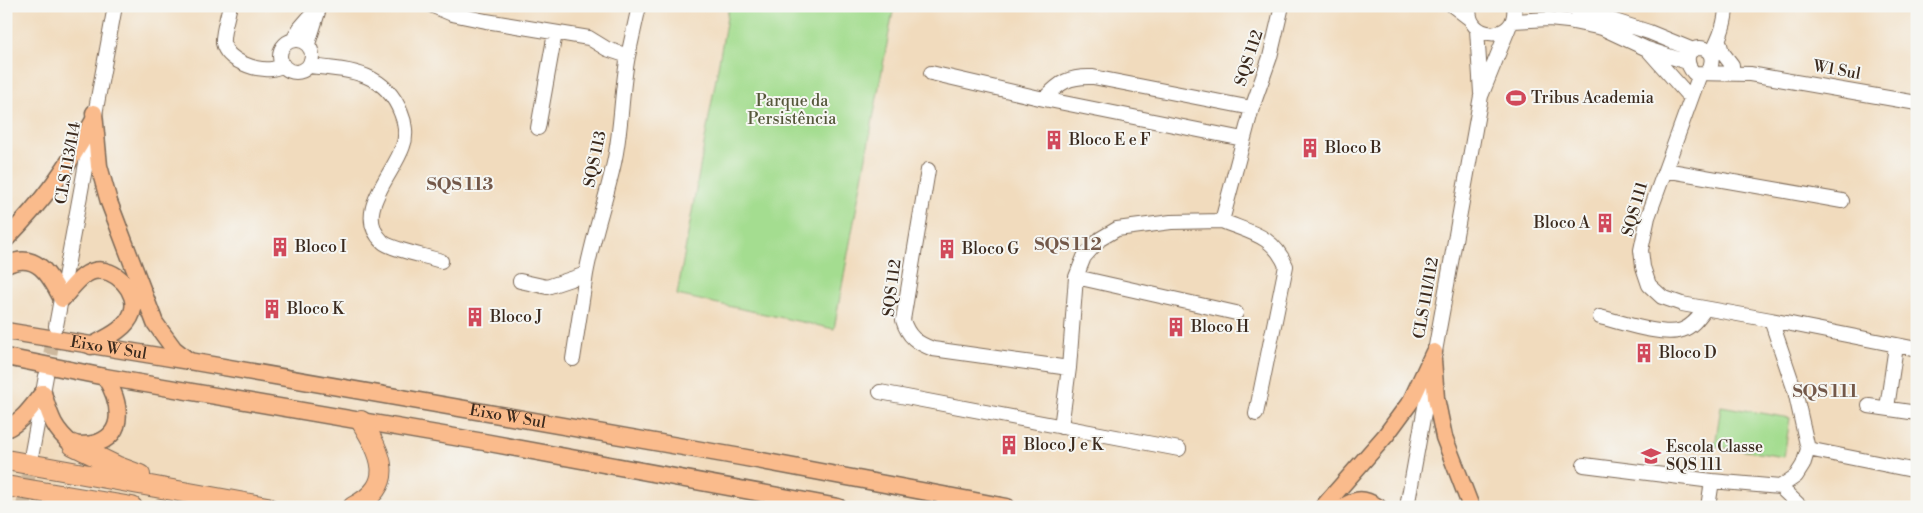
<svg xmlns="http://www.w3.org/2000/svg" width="1923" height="513" font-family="'Libre Bodoni',serif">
<rect width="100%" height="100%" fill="#f6f6f2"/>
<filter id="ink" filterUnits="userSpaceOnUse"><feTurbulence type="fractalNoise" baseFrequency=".02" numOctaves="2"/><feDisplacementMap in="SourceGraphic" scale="10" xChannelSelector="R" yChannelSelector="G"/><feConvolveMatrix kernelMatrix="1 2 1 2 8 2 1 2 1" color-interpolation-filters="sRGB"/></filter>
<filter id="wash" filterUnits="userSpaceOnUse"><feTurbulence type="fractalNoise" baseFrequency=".0096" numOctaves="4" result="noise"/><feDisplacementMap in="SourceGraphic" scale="20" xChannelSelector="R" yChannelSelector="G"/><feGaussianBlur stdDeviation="1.12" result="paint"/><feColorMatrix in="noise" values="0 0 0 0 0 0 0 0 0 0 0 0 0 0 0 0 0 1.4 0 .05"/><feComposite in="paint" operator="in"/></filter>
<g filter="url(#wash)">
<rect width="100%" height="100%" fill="#f1dbbd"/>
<!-- green -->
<path fill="#a4dd90" stroke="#708457" d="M729,6H894L834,329L677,295Z
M1721,406L1790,418L1784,457L1715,446Z"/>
</g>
<g filter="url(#ink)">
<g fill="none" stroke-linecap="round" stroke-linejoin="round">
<!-- minor-tunnel -->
<path stroke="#cdb89d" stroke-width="14" stroke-dasharray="14 7" stroke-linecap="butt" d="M46,375L55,330
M23,507L32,456"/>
<defs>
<path id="minor" d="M433,6L452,14L486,21L589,38L607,49L628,56C621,91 622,127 614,163C606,200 593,236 586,274L547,287L520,281
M1453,6L1470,19
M1470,6C1463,40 1519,45 1514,6
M1568,6L1649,32L1693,50
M229,9C227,19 222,34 223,43C227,61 256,71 272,69C276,68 280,67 283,66
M1513,21L1549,19L1568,21L1602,28L1647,49L1687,62
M1477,29L1481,93
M280 56a16 16 0 1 1 32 0a16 16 0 1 1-32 0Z
M293,40L300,28L319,6
M1719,41L1722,52L1732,65
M308,44L318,12
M1648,50L1686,93
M1711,54C1719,40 1726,23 1726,6
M628,56L639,6
M309,66C348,70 385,71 401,113C405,122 407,136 403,146C393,176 352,213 383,242C390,249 430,257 441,261
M1707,72C1714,64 1714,48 1699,48C1684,49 1686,65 1694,73L1750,74L1917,103
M931,73L1044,99L1243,139
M1700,74L1648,217L1641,250L1643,267L1649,285L1662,297L1682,304L1771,320L1795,391L1808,449L1803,465L1796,476L1780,487
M1044,99C1060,82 1069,76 1093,77L1252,108
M538,128L555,33
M928,170L903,320C908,337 917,343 933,349L1069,368L1076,277L1084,257L1100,239L1117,229L1171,222L1222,221L1252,108L1270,57L1282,6
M1665,170L1842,201
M1222,221C1251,233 1273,235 1286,266L1256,414
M1076,277L1236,313
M1600,317C1621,322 1663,337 1682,330C1692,327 1699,317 1705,309
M1771,320L1917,349
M56,326L115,6
M573,359L586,274
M880,392L1179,449
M1869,406L1917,413
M1887,408L1896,346
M1061,427L1069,368
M1808,449L1917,471
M32,452L46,376
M1584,465L1712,481L1708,507
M1712,481L1780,487L1801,507
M1407,507L1481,96L1509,27"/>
<g id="major">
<path d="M94,113L99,166L109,202L155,323L174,349L189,361"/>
<path d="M6,239C44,200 67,168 94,120"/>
<path d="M6,265C36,250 50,275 62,299C71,289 81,274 94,271C114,266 140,292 132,313C126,330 106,338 91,346"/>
<path id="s1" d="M6,331L189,361L741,457L1007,507"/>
<path d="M6,357L105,377L484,442L838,507"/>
<path d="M1433,360L1436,398L1444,437L1471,507"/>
<path d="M43,393C50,416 53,429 73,445C79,445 86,445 93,444C129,436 119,399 105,377"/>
<path d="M6,429C23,421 32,406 43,393"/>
<path d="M1323,507L1386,435L1411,401L1434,352"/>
<path d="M1343,507C1357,498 1364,498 1378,507"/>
</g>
<path id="highway" d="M73,445L116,466L140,475
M6,460L267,507
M6,486L132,507
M353,507C398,484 381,454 361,421"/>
</defs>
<!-- minor casing -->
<use href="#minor" stroke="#7b6856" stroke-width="16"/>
<!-- major casing -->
<use href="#major" stroke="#7b6856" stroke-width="19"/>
<!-- highway casing -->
<use href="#highway" stroke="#7b6856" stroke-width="22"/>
<!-- minor -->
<use href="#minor" stroke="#fff" stroke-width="14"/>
<!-- major -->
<use href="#major" stroke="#fabb8c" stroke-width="16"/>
<!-- highway -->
<use href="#highway" stroke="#fabb8c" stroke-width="20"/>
</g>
</g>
<!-- icons -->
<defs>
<symbol id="stadium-bare" viewBox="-9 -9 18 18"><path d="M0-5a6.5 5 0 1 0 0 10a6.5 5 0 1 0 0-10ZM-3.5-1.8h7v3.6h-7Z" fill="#d1495b" stroke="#f6f6f2" stroke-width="2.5" paint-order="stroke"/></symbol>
<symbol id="building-bare" viewBox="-9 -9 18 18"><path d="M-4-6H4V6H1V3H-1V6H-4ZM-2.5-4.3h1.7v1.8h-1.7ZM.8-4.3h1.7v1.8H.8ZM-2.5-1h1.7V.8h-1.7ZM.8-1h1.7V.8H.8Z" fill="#d1495b" stroke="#f6f6f2" stroke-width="2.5" paint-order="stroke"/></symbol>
<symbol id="school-bare" viewBox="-9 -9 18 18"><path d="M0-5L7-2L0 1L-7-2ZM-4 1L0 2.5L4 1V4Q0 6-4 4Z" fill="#d1495b" stroke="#f6f6f2" stroke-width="2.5" paint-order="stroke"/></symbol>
</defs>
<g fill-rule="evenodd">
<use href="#stadium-bare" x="1502" y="84" width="28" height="28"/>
<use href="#building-bare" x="1040" y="126" width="28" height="28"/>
<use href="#building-bare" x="1296" y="134" width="28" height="28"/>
<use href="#building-bare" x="1591" y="209" width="28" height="28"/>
<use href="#building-bare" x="266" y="233" width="28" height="28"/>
<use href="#building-bare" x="933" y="235" width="28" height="28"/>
<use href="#building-bare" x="258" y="295" width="28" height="28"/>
<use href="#building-bare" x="461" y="303" width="28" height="28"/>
<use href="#building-bare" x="1162" y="313" width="28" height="28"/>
<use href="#building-bare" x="1630" y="339" width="28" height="28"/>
<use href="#building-bare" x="995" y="431" width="28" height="28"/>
<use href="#school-bare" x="1637" y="442" width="28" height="28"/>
</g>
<g text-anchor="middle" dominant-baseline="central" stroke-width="4" stroke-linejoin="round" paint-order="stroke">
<!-- street labels -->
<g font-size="16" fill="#3b2a1e" stroke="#f6f6f2">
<text transform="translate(1249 58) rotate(-72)">SQS 112</text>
<text transform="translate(1837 70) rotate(10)">W1 Sul</text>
<text transform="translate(595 159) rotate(-78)">SQS 113</text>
<text transform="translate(68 163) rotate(-80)">CLS 113/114</text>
<text transform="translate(1635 209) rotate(-74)">SQS 111</text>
<text transform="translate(892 288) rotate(-83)">SQS 112</text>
<text transform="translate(1426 298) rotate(-80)">CLS 111/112</text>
<text stroke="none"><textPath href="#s1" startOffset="104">Eixo W Sul</textPath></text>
<text stroke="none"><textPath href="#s1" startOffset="509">Eixo W Sul</textPath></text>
</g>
<!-- poi labels -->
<g font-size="16" fill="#3b2a1e" stroke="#f6f6f2" text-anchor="start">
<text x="1531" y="98">Tribus Academia</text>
<text x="1069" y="140">Bloco E e F</text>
<text x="1325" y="148">Bloco B</text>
<text x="1590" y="223" text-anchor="end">Bloco A</text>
<text x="295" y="247">Bloco I</text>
<text x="962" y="249">Bloco G</text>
<text x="287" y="309">Bloco K</text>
<text x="490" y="317">Bloco J</text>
<text x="1191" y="327">Bloco H</text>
<text x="1659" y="353">Bloco D</text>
<text x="1024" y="445">Bloco J e K</text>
<text x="1666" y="447">Escola Classe<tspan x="1666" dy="18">SQS 111</tspan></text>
</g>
<!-- park labels -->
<g font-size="16" fill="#55573a" stroke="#f6f6f2">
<text x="792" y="101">Parque da<tspan x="792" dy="18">Persistência</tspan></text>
</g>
<!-- neighbourhood labels -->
<g font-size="18" font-weight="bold" fill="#735849" stroke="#f6f6f2">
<text x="460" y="184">SQS 113</text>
<text x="1068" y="244">SQS 112</text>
<text x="1825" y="391">SQS 111</text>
</g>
</g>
<!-- margin -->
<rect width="1923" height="513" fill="none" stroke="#f6f6f2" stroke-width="25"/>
</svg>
